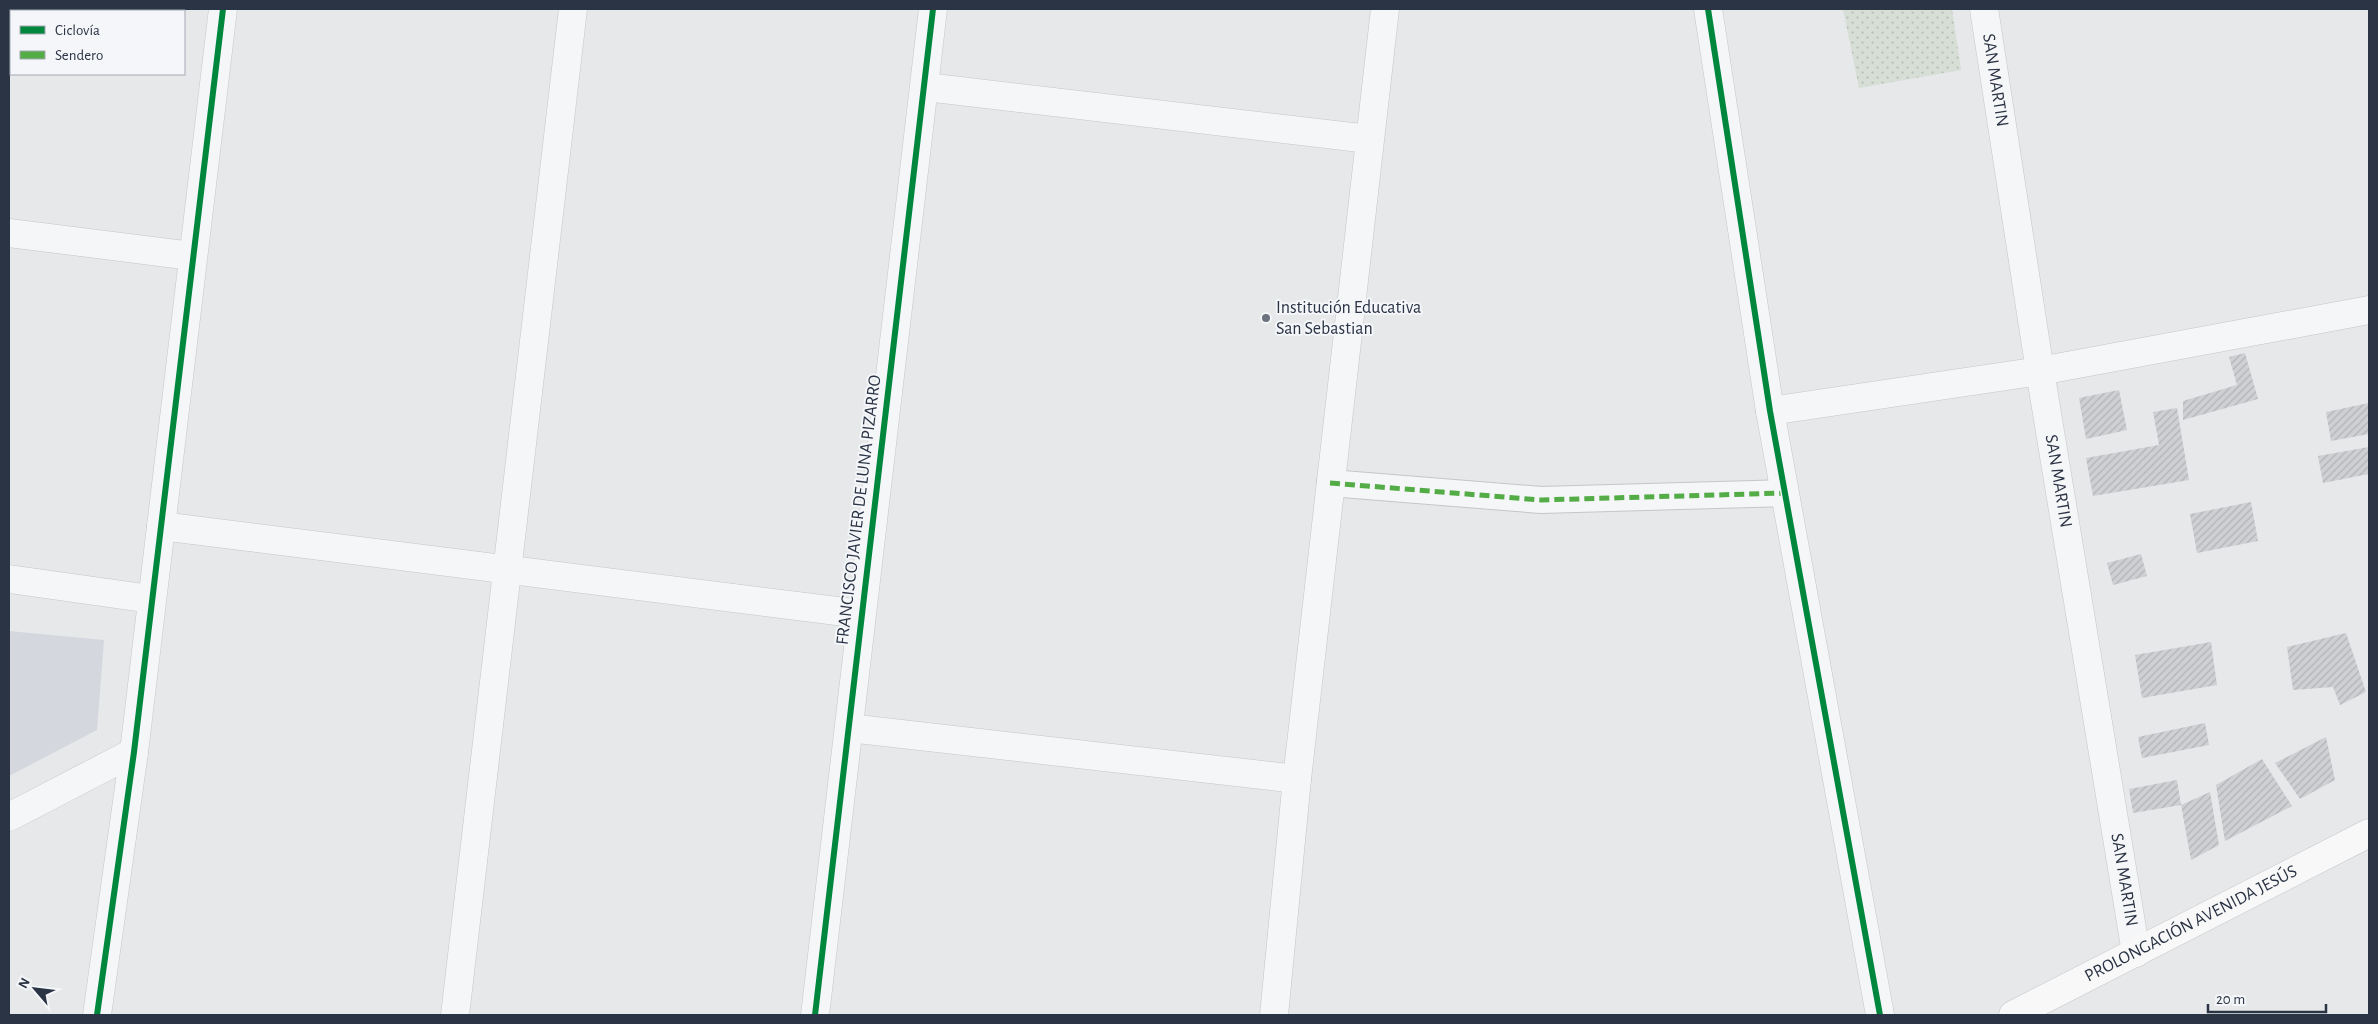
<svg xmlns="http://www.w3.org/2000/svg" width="2378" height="1024" font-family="'Alegreya Sans',sans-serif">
<defs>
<pattern id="green-dots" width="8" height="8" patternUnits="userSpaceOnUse" patternTransform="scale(1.25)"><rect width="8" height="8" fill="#d6ded6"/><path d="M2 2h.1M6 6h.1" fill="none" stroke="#b8bfb9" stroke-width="1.8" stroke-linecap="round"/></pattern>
<pattern id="building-hatch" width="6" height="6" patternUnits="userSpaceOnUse" patternTransform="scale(1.25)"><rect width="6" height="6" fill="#ced0d3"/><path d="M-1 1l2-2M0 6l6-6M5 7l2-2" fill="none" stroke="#b1b3b6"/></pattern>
</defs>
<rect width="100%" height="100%" fill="#e6e8ea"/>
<!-- built -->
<path fill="#d4d7dd" d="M9,631L104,640L97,730L9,776Z"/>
<!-- green -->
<path fill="url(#green-dots)" d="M1843,9H1952L1961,70L1859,88Z"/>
<!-- building -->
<path fill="url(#building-hatch)" d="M2245,353L2258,399L2183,420V401L2237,385L2229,357Z
M2119,390L2127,430L2086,439L2079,398Z
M2369,403V434L2331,441L2326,412Z
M2177,408L2189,480L2093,496L2086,458L2159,445L2153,412Z
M2369,447V474L2323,483L2318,456Z
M2251,502L2258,541L2197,553L2190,514Z
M2141,554L2147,576L2113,585L2107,563Z
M2346,633L2366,692L2340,705L2333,687L2293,690L2287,647Z
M2211,642L2217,685L2142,698L2135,655Z
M2205,723L2209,745L2142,758L2138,737Z
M2326,737L2335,780L2300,799L2275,763Z
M2262,759L2292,806L2225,841L2216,785Z
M2177,780L2181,805L2133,813L2129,789Z
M2210,792L2219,845L2191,860L2181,805Z"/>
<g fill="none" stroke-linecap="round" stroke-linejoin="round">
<defs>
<path id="pedestrian" d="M1330,483L1541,500L1785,493"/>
<g id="minor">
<path d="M1708,9L1770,411L1880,1015"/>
<path id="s1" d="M1984,9L2040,371L2136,953"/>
<path d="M926,87L1369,139"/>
<path d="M9,233L192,256"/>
<path d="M1770,411L2040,371L2369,310"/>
<path d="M161,526L861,614"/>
<path d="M9,579L151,599"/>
<path d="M849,728L1297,779"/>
<path d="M9,817L134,752"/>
<path d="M97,1015L134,752L223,9"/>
<path d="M455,1015L573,9"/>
<path d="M815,1015L933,9"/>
<path d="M1274,1015L1297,779L1385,9"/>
</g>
<g id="primary">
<path id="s2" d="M2013,1015L2369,833"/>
</g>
</defs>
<!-- pedestrian casing -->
<use href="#pedestrian" stroke="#c4c6c8" stroke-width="28"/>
<!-- minor casing -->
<use href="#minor" stroke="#c4c6c8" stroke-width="29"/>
<!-- primary casing -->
<use href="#primary" stroke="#c2c5c8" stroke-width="29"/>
<!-- pedestrian -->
<use href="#pedestrian" stroke="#f5f6f7" stroke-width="26"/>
<!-- minor -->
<use href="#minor" stroke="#f5f6f7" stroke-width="28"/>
<!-- primary -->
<use href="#primary" stroke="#f8f8f8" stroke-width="28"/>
<!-- quiet -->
<path stroke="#54ac47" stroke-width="5" stroke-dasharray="10 5" stroke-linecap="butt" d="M1330,483L1541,500L1785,493"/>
<defs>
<path id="cycleway" d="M1708,9L1770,411L1880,1015
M97,1015L134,752L223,9
M815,1015L933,9"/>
</defs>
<!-- cycleway casing -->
<use href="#cycleway" stroke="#f4f6f9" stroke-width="9"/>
<!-- cycleway -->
<use href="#cycleway" stroke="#00873e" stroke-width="6"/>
</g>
<!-- markers -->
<circle fill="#6c737f" stroke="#f4f6f9" stroke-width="2" cx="1266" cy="318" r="5"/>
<g text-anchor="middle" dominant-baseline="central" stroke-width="4" stroke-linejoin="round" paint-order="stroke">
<!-- street labels -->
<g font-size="18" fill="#2b3445" stroke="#f4f6f9">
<text stroke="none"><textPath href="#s1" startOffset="72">SAN MARTIN</textPath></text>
<text stroke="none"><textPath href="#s1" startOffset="478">SAN MARTIN</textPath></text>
<text transform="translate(859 510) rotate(-83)">FRANCISCO JAVIER DE LUNA PIZARRO</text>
<text stroke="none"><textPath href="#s1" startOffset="882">SAN MARTIN</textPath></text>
<text stroke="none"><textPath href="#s2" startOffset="200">PROLONGACIÓN AVENIDA JESÚS</textPath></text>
</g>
<!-- poi labels -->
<g font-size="18" fill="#2b3445" stroke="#f4f6f9" text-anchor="start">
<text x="1276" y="308">Institución Educativa<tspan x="1276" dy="21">San Sebastian</tspan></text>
</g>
</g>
<!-- border -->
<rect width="2378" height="1024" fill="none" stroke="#2b3445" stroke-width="20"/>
<!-- legend -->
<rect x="10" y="10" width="175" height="65" fill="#f4f6f9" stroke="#a4a8b1"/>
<rect x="20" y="26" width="25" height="8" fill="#00873e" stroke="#a4a8b1"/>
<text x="55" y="35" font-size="15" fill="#2b3445">Ciclovía</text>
<rect x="20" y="51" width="25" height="8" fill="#54ac47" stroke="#a4a8b1"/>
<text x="55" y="60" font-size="15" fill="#2b3445">Sendero</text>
<!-- north arrow -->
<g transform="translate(35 989) rotate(298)" stroke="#f4f6f9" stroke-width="4" paint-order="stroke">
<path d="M0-4L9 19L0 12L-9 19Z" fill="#2b3445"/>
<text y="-8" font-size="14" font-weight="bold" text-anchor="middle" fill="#2b3445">N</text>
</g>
<!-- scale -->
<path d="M2208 1004v8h118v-8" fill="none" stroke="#2b3445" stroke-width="2.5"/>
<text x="2216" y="1004" font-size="15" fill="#2b3445" stroke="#f4f6f9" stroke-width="4" paint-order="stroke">20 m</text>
</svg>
